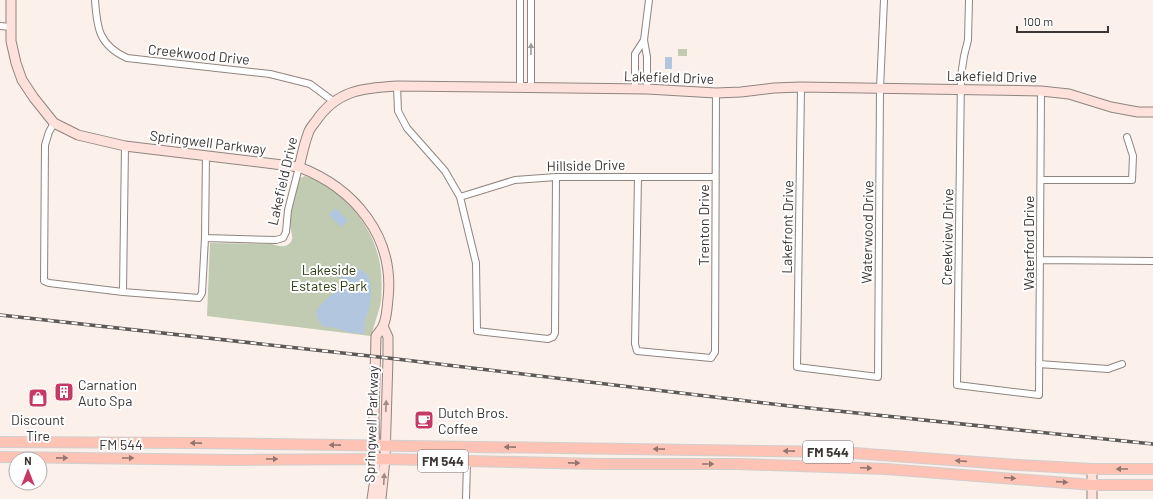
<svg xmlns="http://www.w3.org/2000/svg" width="1153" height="499" font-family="Barlow,sans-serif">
<rect width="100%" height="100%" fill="#fbf0ea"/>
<!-- green -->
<path fill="#c0cbb1" d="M678,49H687V56H678Z
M305,176C339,187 369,220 378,255C382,269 382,285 381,301C379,312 374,325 371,336L207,316L210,243L272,244C278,246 285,248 290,243C295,237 290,232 290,225C290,211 294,196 298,182L300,178Z"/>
<!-- water -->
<path fill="#b2c7df" d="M665,57H672V69H665Z
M335,208L348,220L341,227L329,215Z
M354,268C376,272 372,293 369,309C367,317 363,323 365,331L363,334L348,332L332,327H324C304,308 330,301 338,288C341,284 340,278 342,273Z"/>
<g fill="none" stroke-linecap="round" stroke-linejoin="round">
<defs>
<path id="street" d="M95,0C97,29 99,45 127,58L270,74L310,84L333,101
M520,0V88
M531,0V88
M969,0L968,40L964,56L961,76L957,385L1039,395L1041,91
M0,26L11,27
M644,40L649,0
M397,86L398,111L407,128L445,171L460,197L476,263L477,331L548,339L553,337L555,333L556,177
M801,87L797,367L878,377L880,88L884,0
M635,89V54L644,40L647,57V89
M54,123L49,132L45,145L44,281L49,283L123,292L199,298L202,293L205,238L206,155
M638,177L635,344L637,351L711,358L715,352L716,93
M1041,180H1132L1133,156L1127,137
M460,197L515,180L556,177H715
M205,238L276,240L283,238L286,232L288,210L299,167
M1040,260L1153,261
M123,292L125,146
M1039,364L1108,369L1122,364
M466,499L467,462"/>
<path id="secondary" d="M11,0V41L16,63L22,80L34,98L54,123L78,135L125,146L299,167C354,188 395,236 388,299C387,307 387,318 383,326C382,329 378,333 376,336L374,417L375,479L372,499
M299,167C302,156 304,144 308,134C309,129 313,125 316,121C337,90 363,88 397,86L647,89L716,93L741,92L774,88L801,87L1041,91L1069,94L1111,107L1138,112H1153
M1092,469V499
M381,499L385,459L388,358V337L383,326"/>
<path id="primary" d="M0,442L195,443L840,452L1019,465L1092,469H1153
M0,457L233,460L385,459L599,464H738L886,469L1093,485H1153"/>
</defs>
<!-- street casing -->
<use href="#street" stroke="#8f8580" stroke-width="8"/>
<!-- secondary casing -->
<use href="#secondary" stroke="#8f8580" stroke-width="11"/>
<!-- primary casing -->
<use href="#primary" stroke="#d0cfce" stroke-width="12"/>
<!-- street -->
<use href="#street" stroke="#fff" stroke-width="6"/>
<!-- secondary -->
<use href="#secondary" stroke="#fee1da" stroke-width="9"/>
<!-- primary -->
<use href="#primary" stroke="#fec3b5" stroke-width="10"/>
<defs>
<path id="rail" d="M0,315L388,358L790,406L1153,444"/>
</defs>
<!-- rail casing -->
<use href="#rail" stroke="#5f5956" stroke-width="3.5"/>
<!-- rail -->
<use href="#rail" stroke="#fff" stroke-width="2" stroke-dasharray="6" stroke-linecap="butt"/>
</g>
<!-- one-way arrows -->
<defs><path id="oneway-solid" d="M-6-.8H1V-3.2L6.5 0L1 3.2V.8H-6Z"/></defs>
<use fill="#9d9a9a" href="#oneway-solid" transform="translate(531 49) rotate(-90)"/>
<g fill="#9c8c87">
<use href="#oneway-solid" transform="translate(386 406) rotate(-88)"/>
<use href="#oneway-solid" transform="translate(384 479) rotate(-87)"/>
</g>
<g fill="#93756e">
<use href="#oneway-solid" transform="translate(196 443) rotate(-179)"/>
<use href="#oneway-solid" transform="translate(335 445) rotate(-179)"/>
<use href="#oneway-solid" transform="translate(510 447) rotate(-179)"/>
<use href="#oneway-solid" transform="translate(659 449) rotate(-179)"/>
<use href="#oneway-solid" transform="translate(789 451) rotate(-179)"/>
<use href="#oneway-solid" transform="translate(62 458) rotate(1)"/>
<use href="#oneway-solid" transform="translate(128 458)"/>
<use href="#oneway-solid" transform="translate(272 459)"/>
<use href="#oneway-solid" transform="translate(961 461) rotate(-176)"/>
<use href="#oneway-solid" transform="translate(574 463) rotate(1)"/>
<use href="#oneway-solid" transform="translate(708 464)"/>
<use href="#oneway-solid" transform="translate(866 468) rotate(2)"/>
<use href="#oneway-solid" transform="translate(1122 469) rotate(180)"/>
<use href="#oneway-solid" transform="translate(1010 478) rotate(4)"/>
<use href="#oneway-solid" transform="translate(1062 482) rotate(4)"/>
</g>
<!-- icons -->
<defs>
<symbol id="building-square" viewBox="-11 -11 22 22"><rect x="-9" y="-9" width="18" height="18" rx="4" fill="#c73965" stroke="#fff"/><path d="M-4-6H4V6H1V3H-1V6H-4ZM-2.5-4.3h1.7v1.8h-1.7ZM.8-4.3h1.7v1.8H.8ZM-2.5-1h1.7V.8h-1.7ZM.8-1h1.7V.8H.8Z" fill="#fff"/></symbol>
<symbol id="shop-square" viewBox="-11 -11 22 22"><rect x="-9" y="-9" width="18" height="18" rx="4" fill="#c73965" stroke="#fff"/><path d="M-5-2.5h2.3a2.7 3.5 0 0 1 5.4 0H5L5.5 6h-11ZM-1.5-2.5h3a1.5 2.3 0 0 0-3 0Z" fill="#fff"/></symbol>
<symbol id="cafe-square" viewBox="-11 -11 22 22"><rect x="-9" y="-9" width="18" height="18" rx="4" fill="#c73965" stroke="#fff"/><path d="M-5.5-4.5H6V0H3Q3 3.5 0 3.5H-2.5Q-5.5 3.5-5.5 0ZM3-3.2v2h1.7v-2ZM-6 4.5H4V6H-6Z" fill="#fff"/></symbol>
</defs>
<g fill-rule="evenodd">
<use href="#building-square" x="53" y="381" width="22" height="22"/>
<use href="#shop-square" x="27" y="387" width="22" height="22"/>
<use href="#cafe-square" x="413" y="409" width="22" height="22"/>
</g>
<g text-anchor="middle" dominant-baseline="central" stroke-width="4" stroke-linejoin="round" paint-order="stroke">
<!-- shield labels -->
<g fill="#fff" stroke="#767271" stroke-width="1">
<rect x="803" y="441" width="50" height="22" rx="3"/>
<rect x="418" y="450" width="50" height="22" rx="3"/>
</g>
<g font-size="13" font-weight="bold" fill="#3b3634">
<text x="828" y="452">FM 544</text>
<text x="443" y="461">FM 544</text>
</g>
<!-- street labels -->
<g font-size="14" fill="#3b3634" stroke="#fff">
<text transform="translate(199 54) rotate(6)">Creekwood Drive</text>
<text transform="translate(992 76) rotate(1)">Lakefield Drive</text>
<text transform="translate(669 77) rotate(2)">Lakefield Drive</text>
<text transform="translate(208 142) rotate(7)">Springwell Parkway</text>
<text transform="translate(586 165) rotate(-1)">Hillside Drive</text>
<text transform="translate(282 181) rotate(-77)">Lakefield Drive</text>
<text transform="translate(703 225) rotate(-90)">Trenton Drive</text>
<text transform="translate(787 227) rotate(-89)">Lakefront Drive</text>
<text transform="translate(867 232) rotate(-89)">Waterwood Drive</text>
<text transform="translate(947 237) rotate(-89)">Creekview Drive</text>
<text transform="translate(1028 243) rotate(-90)">Waterford Drive</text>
<text transform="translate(371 424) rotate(-88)">Springwell Parkway</text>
<text x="121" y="444">FM 544</text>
</g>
<!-- park labels -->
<g font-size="14" fill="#2d3d0f" stroke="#fff">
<text x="329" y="269">Lakeside<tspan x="329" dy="16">Estates Park</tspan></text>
</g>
<!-- poi labels -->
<g font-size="14" fill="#3b3634" stroke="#fff" text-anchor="start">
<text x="78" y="384">Carnation<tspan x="78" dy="16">Auto Spa</tspan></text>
<text x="438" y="412">Dutch Bros.<tspan x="438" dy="16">Coffee</tspan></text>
<text x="38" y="419" text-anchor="middle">Discount<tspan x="38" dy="16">Tire</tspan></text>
</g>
</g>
<!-- north arrow -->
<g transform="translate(28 471)"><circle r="19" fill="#ffffff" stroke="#b1afae"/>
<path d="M0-3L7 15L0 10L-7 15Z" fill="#c73965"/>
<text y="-6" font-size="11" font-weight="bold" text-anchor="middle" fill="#3b3634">N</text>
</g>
<!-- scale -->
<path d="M1017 26v6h91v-6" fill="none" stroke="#3b3634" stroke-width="2"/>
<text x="1023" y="26" font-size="12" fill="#3b3634" stroke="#ffffff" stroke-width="3" paint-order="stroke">100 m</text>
</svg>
